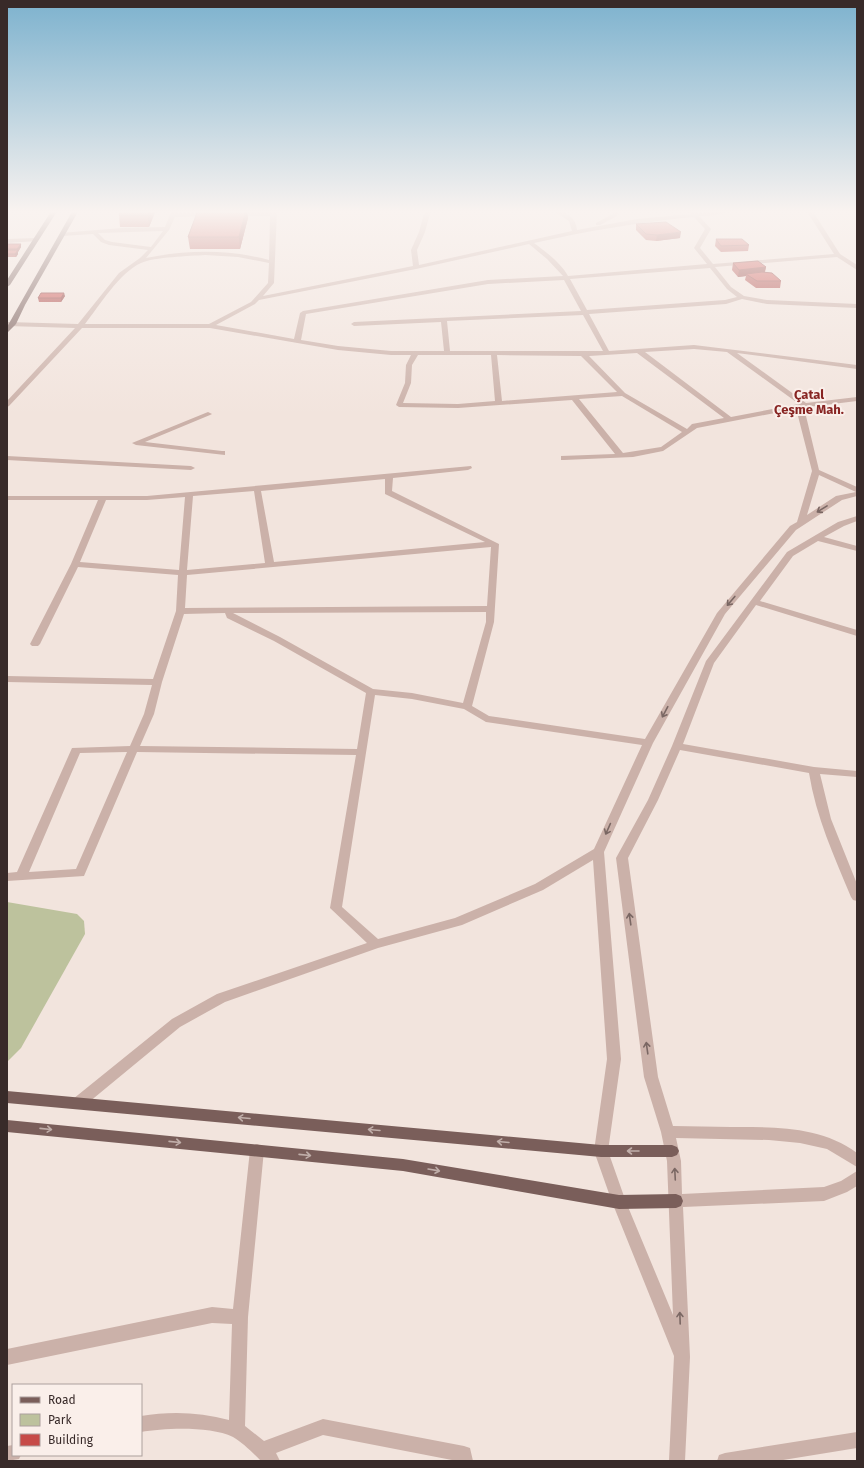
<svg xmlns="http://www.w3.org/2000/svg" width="864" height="1468" font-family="'Fira Sans',sans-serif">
<rect width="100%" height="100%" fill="#f2e4dd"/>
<!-- green -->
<path fill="#bdc29d" d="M7,902L77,914L84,921L85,934L21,1048L7,1062Z"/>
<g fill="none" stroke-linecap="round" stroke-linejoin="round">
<!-- minor -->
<path fill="#cbb1a9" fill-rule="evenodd" d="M172,210H178L176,213L209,212L212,214L209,216L175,217L169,230L146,258C187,250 228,249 269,260L270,216H235L232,214L235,212H271V210H277L274,283L263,296L413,266L411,250L419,232L425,210H431L425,232L417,250L419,265L572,231L569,221L552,210C565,210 576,217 577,230L637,219L691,214L689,210H693L696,213L733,210L716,215L699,216L711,229L700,248L713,264L834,254L806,210H812L840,254L857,265V270L837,257L715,267L731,287L744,296L767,300L857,304V308L767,304L742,299L726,304L589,314L609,351L694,345L857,365V369L737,353L806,403L857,397V401L808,407L806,416L819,470L857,487V496L842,500L796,530L725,614L653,743L604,852L621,1059L608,1151L626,1202L673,1315L667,1161L661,1132L644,1077L616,858L648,800L672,746L706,661L787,552L838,522L857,516V521L844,526L824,537L857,546V551L818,541L793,556L760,601L857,630V636L756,605L714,663L683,744L814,767L857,771V777L820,774L831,819L857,884V901L853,900L851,897C834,856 816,817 809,773L680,750L658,800L628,858L658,1077L673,1126C692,1126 712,1127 731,1127C774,1127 821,1126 857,1153V1167L827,1149L800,1143L769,1140L676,1138L681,1161L682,1194L824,1187L841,1181L857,1171V1186L847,1192L824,1201L683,1207L690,1357L685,1461H669L674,1356L612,1202L594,1151L607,1059L593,860L543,890L462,925L378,948L225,1002L180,1027L83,1107L78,1109L73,1107L71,1103L73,1099L172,1019L217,994L367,943L330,908L356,755L137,752L84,876L7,881V873L17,872L72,748L130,746L144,714L152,685L7,682V676L153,679L176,611L178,575L78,567L40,644L38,646H32L30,644L71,564L98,500H7V496H147L471,466L472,468L468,470L393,478L392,491L499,544L494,622L472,706L489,716L645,739L717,613L790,526L797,522L812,471L798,416L801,408L697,428L663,451L633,457L564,460H561V456L615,454L572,400L458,408L399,407L396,405L405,383L406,365L411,355H391L338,350L210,328H82L9,406L7,407V401L75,328L7,326V322L78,324L119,273L140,258L148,250L109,245L101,242L93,234L62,236L60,235V233L122,228L165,227ZM694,217L705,229L694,248L707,264L568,276C561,263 546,252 534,243C587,231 640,222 694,217ZM163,231L151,247L112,242L105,240L98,233ZM529,244L547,259L563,276L488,280L303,311L300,313L294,339L216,325L255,304L259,300L416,269ZM205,255L238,257L269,263L268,283L251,302L209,324H85C100,305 119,273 141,263C154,257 190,256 205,255ZM710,268L727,289L737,297L725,300L587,310L570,279ZM564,280L581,311L354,322L351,324L354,326L441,322L444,351H391L338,346L301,340L306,314L488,284ZM583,315L603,351H450L447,321ZM694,349L727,352L799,404L731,417L645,352ZM637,353L724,418L692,424L687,429L625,393L589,356ZM418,355H491L495,401L458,404L403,403L411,383L412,365ZM497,355L581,356L617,392L502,401ZM622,396L682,432L661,447L623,453L579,399ZM819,475L856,492L836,496L807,515ZM385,479V494L485,542L274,562L261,491ZM254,491L265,563L187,570L193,496ZM185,497L179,570L80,562L106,500H147ZM491,547L487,606L185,608L187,575ZM486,612V622L463,703L412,693L373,689L280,637L233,613ZM225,613L227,618L274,641L366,693L357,749L140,746L154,714L162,682L184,614ZM375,695L412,699L464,709L486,722L642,745L594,849L535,884L455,918L378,939L342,907ZM127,752L76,869L29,872L80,753Z
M610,210L618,211L617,216L600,225H596V223L613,214V212Z
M36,238L38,239V241L7,243V239Z
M208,412L212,414L210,415L145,442L222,451H225V455L136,445L132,443Z
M7,456L191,466L195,468L191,470L7,460Z
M257,1144L262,1146L264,1150L248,1317L245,1426L264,1441L323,1419L464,1446L470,1448L473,1461H457L323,1435L276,1453L280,1461H261C253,1453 242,1442 233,1437C210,1426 165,1428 141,1432V1416C170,1411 200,1412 229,1420L232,1324L212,1323L7,1365V1349L212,1307L233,1309L250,1150L252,1146Z
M857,1432V1448L777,1461H717L719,1455L725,1453Z
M13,1445V1455H21L19,1459L7,1461V1446Z"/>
<!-- major -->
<path fill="#7a5e5a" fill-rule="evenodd" d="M52,210H58L10,285L7,287V280Z
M73,210H79L25,305L16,324L7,333V327Z
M7,1091L601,1145H672L677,1147L679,1151L677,1155L672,1157H601L7,1103Z
M7,1120L403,1159L619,1195L676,1194L681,1196L683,1201L681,1206L676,1208L619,1209L403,1171L7,1132Z"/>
</g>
<!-- wall -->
<path fill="#aa403e" d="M156,210L149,227H120L119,215Z
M198,210H252V211H247L248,218L240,249H190L188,237Z
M636,224L680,238L656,241L646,240L636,230Z
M716,239L749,245L748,251L721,252L715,246Z
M7,244H21V247L18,252V254L16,257H7Z
M733,263L766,267L765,272L781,281L780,288H756L745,280L746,276L738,277L732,270Z
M65,296L61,302H39L38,298Z"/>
<!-- shaded-wall -->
<path fill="#8b3432" d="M150,210H156L149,227L148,215Z
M246,210H247L248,218L240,249L239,237Z
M681,232L680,238L656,241L657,235Z
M21,244V247L18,252V254L16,257L15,254L18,251L17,249Z
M766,267L764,274H746V276L738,277L739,270Z
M64,293L65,296L61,302V298Z"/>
<!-- building -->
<path fill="#c64b48" stroke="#8b3432" d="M121,210H150L148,215H119Z
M198,210H246L239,237H188Z
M666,222L681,232L657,235L646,234L636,224Z
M716,239H742L749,245L721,246Z
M7,244H21L17,249H7Z
M7,250H18L15,254H7Z
M758,261L766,267L739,270L733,263Z
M762,272L772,273L781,281H757L746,274Z
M41,293H64L61,298H38Z"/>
<!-- one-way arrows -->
<defs><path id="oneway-shaft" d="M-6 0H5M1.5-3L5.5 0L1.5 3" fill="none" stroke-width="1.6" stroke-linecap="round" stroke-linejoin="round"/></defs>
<g stroke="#7a6763">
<use href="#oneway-shaft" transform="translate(822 509) rotate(148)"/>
<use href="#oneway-shaft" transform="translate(731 601) rotate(130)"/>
<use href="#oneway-shaft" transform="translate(665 712) rotate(118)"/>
<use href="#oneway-shaft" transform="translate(608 829) rotate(114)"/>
<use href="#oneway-shaft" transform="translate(630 919) rotate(-98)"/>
<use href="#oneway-shaft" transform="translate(647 1048) rotate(-98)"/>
<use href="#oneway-shaft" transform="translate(675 1174) rotate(-93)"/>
<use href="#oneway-shaft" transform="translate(680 1318) rotate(-92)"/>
</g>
<g stroke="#c0aea9">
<use href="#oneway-shaft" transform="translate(244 1118) rotate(-175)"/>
<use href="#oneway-shaft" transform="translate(46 1129) rotate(6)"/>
<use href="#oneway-shaft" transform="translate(374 1130) rotate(-175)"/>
<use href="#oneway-shaft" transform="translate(175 1142) rotate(6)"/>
<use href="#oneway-shaft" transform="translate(503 1142) rotate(-175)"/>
<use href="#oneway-shaft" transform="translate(633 1151) rotate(180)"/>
<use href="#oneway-shaft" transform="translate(305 1155) rotate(6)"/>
<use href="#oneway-shaft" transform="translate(434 1170) rotate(10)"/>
</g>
<!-- sky -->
<linearGradient id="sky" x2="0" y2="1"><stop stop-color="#7db2ce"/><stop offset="0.51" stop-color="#f9f3f0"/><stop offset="1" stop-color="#f9f3f0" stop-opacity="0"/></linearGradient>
<rect width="864" height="415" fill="url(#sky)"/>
<g text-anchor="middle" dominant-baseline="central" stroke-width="4" stroke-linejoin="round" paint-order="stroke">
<!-- far-district labels -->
<g font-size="13" font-weight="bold" fill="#872422" stroke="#faefea">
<text x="809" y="394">Çatal<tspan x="809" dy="15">Çeşme Mah.</tspan></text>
</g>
</g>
<!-- border -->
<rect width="864" height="1468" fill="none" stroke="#382a29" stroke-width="16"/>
<!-- legend -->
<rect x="12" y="1384" width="130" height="72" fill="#faefea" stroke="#aca09d"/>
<rect x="20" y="1397" width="20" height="6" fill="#7a5e5a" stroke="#aca09d"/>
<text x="48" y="1404" font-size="12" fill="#382a29">Road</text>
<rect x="20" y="1414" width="20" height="12" fill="#bdc29d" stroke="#aca09d"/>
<text x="48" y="1424" font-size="12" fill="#382a29">Park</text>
<rect x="20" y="1434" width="20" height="12" fill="#c64b48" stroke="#aca09d"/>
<text x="48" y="1444" font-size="12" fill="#382a29">Building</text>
</svg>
